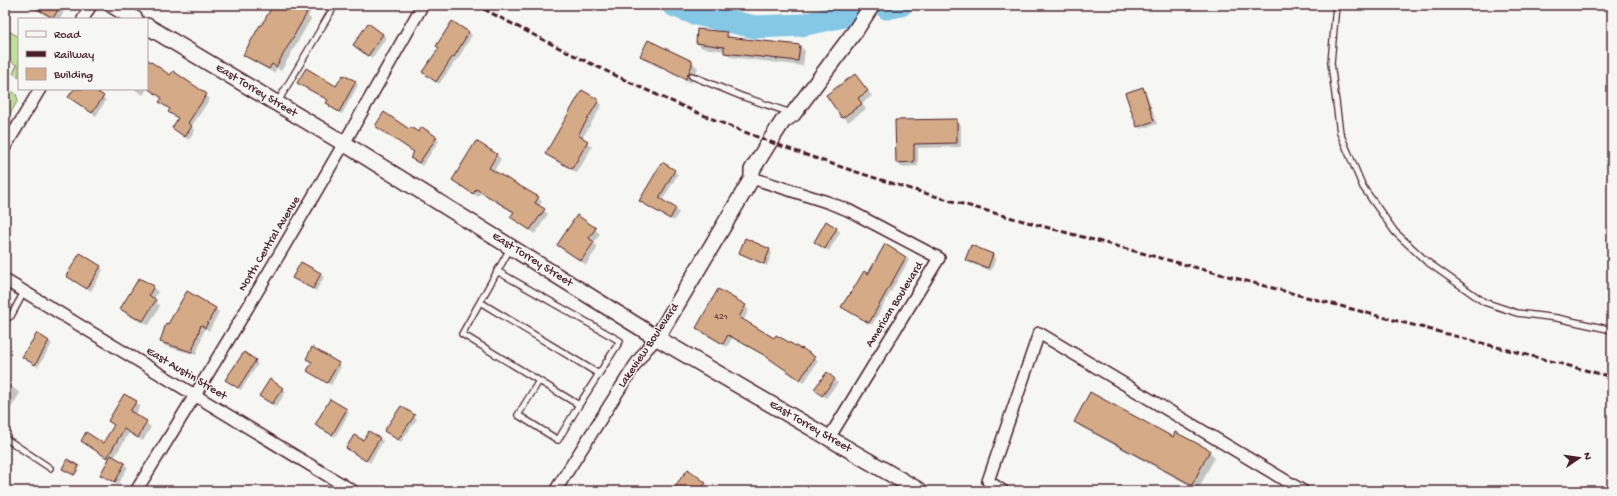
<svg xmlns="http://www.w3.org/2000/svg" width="1617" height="496" font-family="'Gochi Hand',sans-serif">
<rect width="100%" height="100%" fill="#f6f6f2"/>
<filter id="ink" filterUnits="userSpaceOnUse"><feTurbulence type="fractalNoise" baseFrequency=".025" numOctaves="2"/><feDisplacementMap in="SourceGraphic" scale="8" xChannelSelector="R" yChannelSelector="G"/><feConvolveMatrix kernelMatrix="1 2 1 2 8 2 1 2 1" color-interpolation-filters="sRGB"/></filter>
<g filter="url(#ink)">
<!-- green -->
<path fill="#bde19b" stroke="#848063" d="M5,29L19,37V77L13,73L17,65L5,58Z
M5,87L16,94L18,100L10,114L5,116Z"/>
<!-- shadow -->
<path fill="#0003" d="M67,5L60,19H52L37,10L32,6Z
M184,5H194L191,10Z
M274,5H315L308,16L311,19L281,71L277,68L274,73L249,59L244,55Z
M469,32L472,35L458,59H457L439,84L427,75Z
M727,33L732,38L800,46L805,51L803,66L730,57L725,52V51L702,48L697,43Z
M383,34L386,38L372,58L354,45Z
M649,41L693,63L698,68L691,83L646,61L642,56Z
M147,60L171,76L206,95L210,99L191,127L195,130L189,140L173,128L179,119L169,112L171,110L164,105L162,99L147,88Z
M855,75L872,96L862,103L866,109L848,122L827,96Z
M355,82L358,85L342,114L333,109L327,103L328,101L299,83L336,87Z
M1143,88L1146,91L1157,124L1141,129L1138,126Z
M75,89H92L106,100L96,116L69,97Z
M134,89H147L143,95Z
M598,101L602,105L582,139L592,147L577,173L551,158L547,154Z
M956,120L961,125V147L918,148V166L901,167L897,162L896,121Z
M376,126L410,131L436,138L439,141L422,166L415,161V153Z
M497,155L501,159L493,172L538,198L542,202L539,206L548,214L535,234L511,217L514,213L480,193L478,197L453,180Z
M662,164L678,174L662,201L679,212L674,221L640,201Z
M595,229L600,234L594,243L598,247L586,265L558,245Z
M837,229L840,232L829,251L815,242Z
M971,246L993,255L996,258L991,271L970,263L966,260Z
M769,250L772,253L767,266L743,255L740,252Z
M906,257L909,260L872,325L842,307L869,275Z
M302,263L324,277L316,291L294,277Z
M100,266L103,270L91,291L68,276Z
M153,287L158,292L154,300L160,306L149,325L143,322L142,323L126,314L122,309Z
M745,306L749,310L743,321L775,339L815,357L818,361L804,383L770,359L732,338L727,347L701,332L697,328Z
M215,308L219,312L209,331L205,328L196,355L165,346L161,341L169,325Z
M49,341L52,344L38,367L23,357Z
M307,359L338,364L341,367L331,385L308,370L312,363Z
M255,361L258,364L241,390L226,380Z
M827,374L838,383L826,398L818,392Z
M5,382L20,393L10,410L5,407Z
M283,388L286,392L276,407L260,396Z
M136,402L140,406L135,415L151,427L143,441L129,433L114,458L128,467L118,485L102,474L110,460L82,441L104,445L115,426L110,421Z
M346,410L349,413L335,437L316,425Z
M414,416L417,419L401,442L389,434Z
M1075,422L1173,439L1176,433L1209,451L1215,457L1198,490L1081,427Z
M379,438L383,441L370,463L347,448Z
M78,466L80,468L75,476L64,470Z
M705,483L708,486L704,491H675Z"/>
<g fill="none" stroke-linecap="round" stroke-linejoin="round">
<!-- river -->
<path stroke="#84c8e5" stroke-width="23" d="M673,5L696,14L755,27L801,25L854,14
M887,8L901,5"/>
</g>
<!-- building -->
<path fill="#d5aa86" stroke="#4a1f2b" d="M30,5H61L53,18Z
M273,5H307L303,11L307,13L276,67L272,64L269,69L243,55L260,25L261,26Z
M452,21L469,32L454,57L453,56L436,82L422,72L439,48L436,46Z
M368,23L383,34L368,56L353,45Z
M697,29L727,32V37L800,45L798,61L724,53V47L696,43Z
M648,40L692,61V65L686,79L640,56Z
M147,59L170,75L173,71L207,94L188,123L192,126L185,137L172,128L178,118L168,112L170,109L159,102L162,98L147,88Z
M306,68L336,86L343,75L356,81L339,112L329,106L330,105L326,103L328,100L297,83Z
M855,74L868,91L858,98L862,104L842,118L826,95Z
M1143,87L1154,121L1137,127L1125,93Z
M74,89H93L104,96L92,113L68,97Z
M582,90L599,100L578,135L588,141L572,169L545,154Z
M384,112L409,129L411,127L418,132L422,127L437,137L419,163L410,158L414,152L375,126Z
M957,119V143L914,144V162L896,163L895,120Z
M476,141L497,154L489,168L539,197L535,203L545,209L530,230L510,217L514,212L476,189L473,194L452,180Z
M662,162L675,170L659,198L676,208L670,219L639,201Z
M577,215L596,228L589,238L594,242L581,261L557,245Z
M826,221L837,228L825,249L814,242Z
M745,238L770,249L764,264L739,253Z
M885,244L906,257L869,323L841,307L848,296H849L864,271L868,274Z
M971,245L993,254L988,268L965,260Z
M80,253L101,266L87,289L66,276Z
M301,262L321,273L313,289L292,278Z
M139,278L154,286L149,295L156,300L143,321L138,318L137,319L120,309Z
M718,289L746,305L739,317L774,338L776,335L801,349L802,348L815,357L800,380L764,355L728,335L723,344L696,328Z
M187,291L216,308L205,328L201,325L192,352L160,342L166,323L168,324Z
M37,333L49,341L35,365L22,357Z
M312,347L339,363L327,383L307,371L312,362L306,359Z
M244,352L256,360L238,388L225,380Z
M827,372L835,379L822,396L814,389Z
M270,379L283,388L272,404L259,396Z
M1090,392L1173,437L1175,432L1210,450L1192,485L1074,422Z
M124,394L137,401L130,411L147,421L138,438L124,429L107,458L81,441L86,432L103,443L114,425L108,421Z
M330,399L347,409L332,435L315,425Z
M401,406L415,415L398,440L384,431Z
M369,431L380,438L366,461L346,448L354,435L363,440Z
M111,455L125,463L115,482L100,475Z
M67,459L79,466L74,475L62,469Z
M688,469L706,483L699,491H671Z"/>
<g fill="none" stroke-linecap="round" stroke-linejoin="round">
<defs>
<path id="lane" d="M1336,5L1331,63L1340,133L1363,187L1395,232L1426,261L1484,302L1517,313L1557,318L1612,330
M692,76L741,96L791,113
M277,103L335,5
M497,271L620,341L579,405L462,334L511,247
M480,302L599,374
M5,320L11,316L24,292
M539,381L518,415L558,440L579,405
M5,438L50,468"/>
<path id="street" d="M83,19L91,5
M5,147L40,89
M752,178L827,202L848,210L939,258L829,438
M5,280L353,491
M136,491C235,332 330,170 422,6
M555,491L635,365L645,351L657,338
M1003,491L988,481L1039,333L1303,491"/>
<path id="secondary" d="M112,5L135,19
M147,26L345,144L657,338L920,491
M657,338L752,178V170L770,141L783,121L793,114L856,30L872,5"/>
</defs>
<!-- lane casing -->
<use href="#lane" stroke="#4a1f2b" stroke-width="8"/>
<!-- street casing -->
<use href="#street" stroke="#4a1f2b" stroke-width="14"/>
<!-- secondary casing -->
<use href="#secondary" stroke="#4a1f2b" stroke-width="18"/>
<!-- lane -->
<use href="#lane" stroke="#f6f6f2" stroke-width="5.5"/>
<!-- street -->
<use href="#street" stroke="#f6f6f2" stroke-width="11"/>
<!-- secondary -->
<use href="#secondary" stroke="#f6f6f2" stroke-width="15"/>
<!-- rail -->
<path stroke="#4a1f2b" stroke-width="3" stroke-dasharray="6 3" stroke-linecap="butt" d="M476,5C556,47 637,88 720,122C845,174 975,208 1105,243C1274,289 1443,333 1612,377"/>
</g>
</g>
<g text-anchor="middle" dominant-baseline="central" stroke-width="3" stroke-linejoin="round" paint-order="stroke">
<!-- number labels -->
<g font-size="10" fill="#6d4242">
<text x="721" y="317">421</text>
</g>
<!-- street labels -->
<g font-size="12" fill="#4a1f2b" stroke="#f6f6f2">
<text transform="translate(256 91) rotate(31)">East Torrey Street</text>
<text transform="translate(270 244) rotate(-59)">North Central Avenue</text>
<text transform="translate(532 260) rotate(32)">East Torrey Street</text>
<text transform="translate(895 305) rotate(-58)">American Boulevard</text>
<text transform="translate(649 346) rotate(-56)">Lakeview Boulevard</text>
<text transform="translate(186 374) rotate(31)">East Austin Street</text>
<text transform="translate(810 427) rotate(30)">East Torrey Street</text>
</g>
</g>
<!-- margin -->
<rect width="1617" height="496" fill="none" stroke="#f6f6f2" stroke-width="20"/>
<rect x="10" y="10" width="1597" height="476" fill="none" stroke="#4a1f2b" stroke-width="1.5" filter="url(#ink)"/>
<!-- legend -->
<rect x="18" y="18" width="130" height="72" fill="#f6f6f2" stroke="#b1a0a2"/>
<rect x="26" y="31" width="20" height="6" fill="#f6f6f2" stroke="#b1a0a2"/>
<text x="54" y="38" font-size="12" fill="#4a1f2b">Road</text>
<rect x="26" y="51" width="20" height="6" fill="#4a1f2b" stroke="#b1a0a2"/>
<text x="54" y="58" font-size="12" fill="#4a1f2b">Railway</text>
<rect x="26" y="68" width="20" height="12" fill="#d5aa86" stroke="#b1a0a2"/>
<text x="54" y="78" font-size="12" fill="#4a1f2b">Building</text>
<!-- north arrow -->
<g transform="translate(1579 458) rotate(77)" stroke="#f6f6f2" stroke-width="3" paint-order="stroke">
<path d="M0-3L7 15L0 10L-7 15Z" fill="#4a1f2b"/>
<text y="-6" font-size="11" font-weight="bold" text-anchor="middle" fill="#4a1f2b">N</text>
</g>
</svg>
